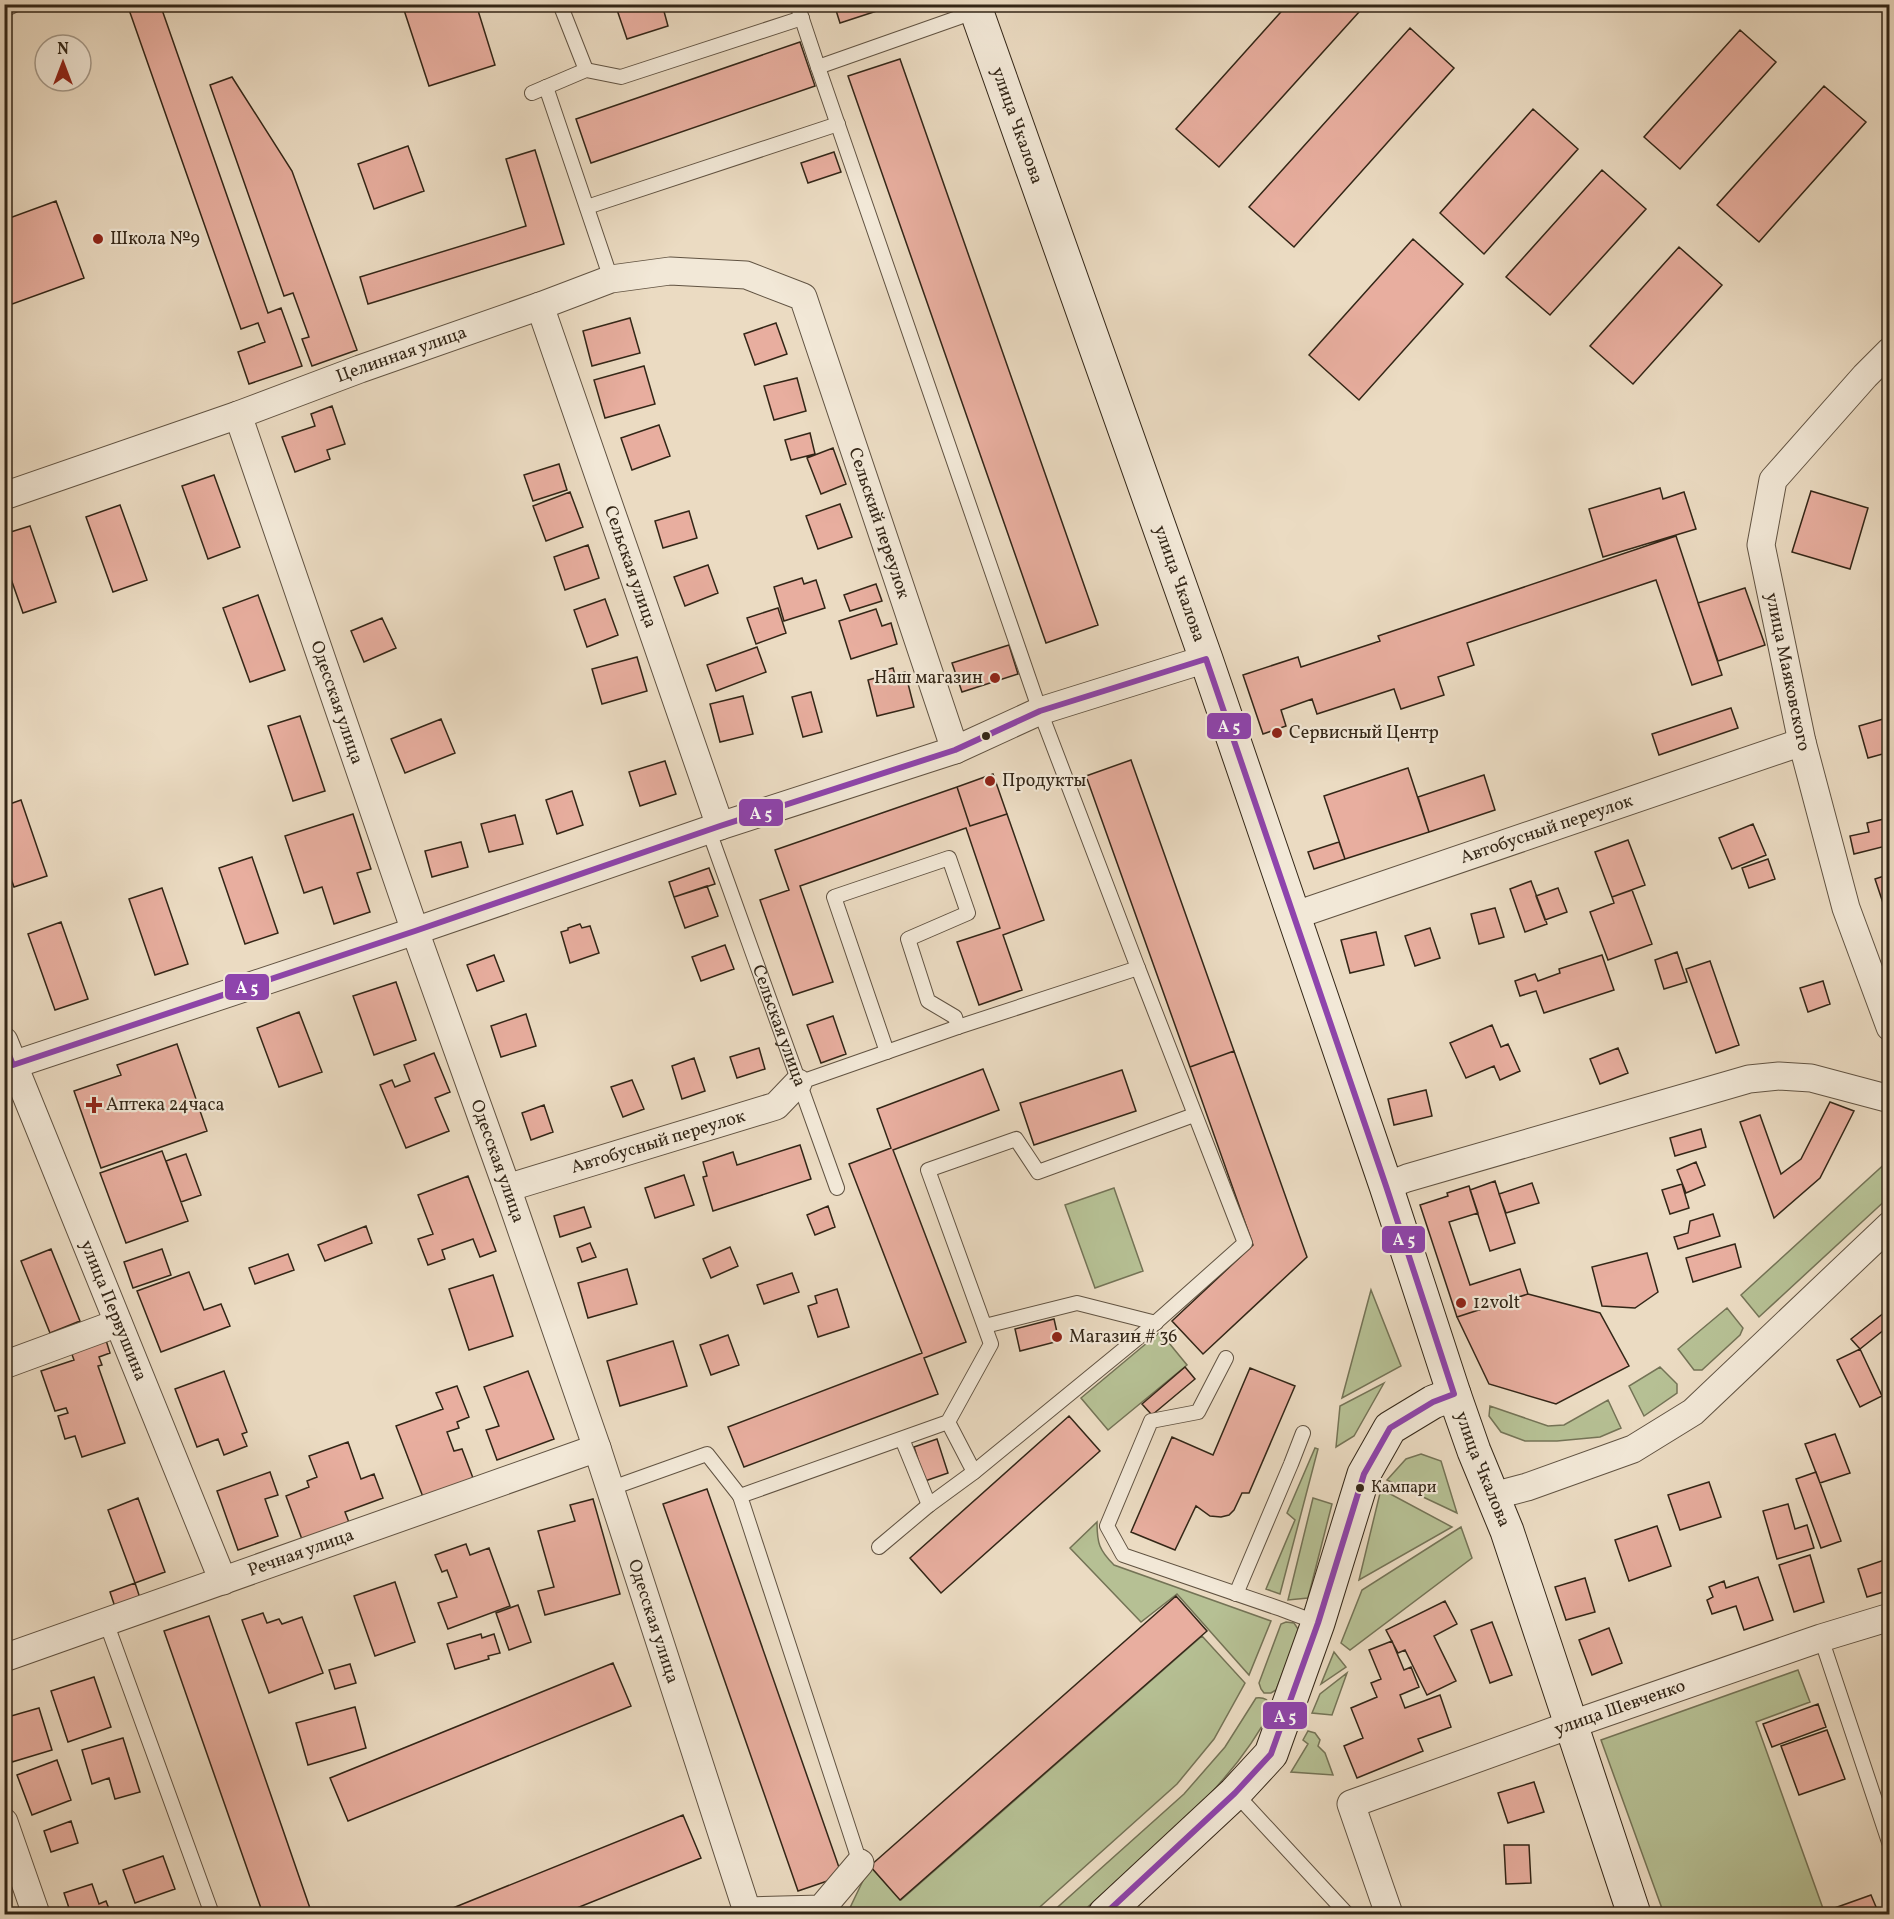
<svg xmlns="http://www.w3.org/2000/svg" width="1894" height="1919" font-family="Vollkorn,serif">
<rect width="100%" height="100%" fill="#ebdbc2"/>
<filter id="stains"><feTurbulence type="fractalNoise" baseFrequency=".00333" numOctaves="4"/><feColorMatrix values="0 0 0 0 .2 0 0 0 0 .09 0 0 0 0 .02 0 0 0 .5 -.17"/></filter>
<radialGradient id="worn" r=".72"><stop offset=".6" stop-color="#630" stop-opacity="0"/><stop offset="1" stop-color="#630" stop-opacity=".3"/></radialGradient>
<!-- green -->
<path fill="#b6c094" stroke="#747356" stroke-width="1.5" d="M1889,1160V1197L1759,1317L1741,1295Z
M1114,1188L1143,1271L1095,1288L1065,1205Z
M1371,1290L1401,1366L1342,1398Z
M1727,1308L1743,1328L1740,1335L1702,1370H1694L1678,1349Z
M1160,1332L1187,1365L1108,1430L1081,1398Z
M1660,1367L1677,1384V1393L1644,1416L1629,1386Z
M1384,1383L1354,1436L1336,1447L1340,1406Z
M1608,1400L1621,1428L1600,1437L1557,1441H1525L1501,1432L1489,1416L1490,1406L1548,1426L1564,1425Z
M1315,1448L1318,1449L1280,1594L1266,1589L1295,1520L1287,1513Z
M1421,1454L1441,1461L1457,1513L1387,1480L1406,1459Z
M1381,1489L1452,1527L1359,1580Z
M1313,1498L1332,1504L1308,1598L1288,1600Z
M1097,1522C1097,1543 1099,1550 1114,1565L1271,1621L1249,1675L1177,1594L1141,1622L1070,1548Z
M1461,1527L1472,1558L1350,1650L1341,1643L1362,1590Z
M1286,1622L1294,1623L1298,1629L1297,1636L1276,1690L1271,1693H1264L1261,1689L1259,1683L1281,1624Z
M1202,1636L1245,1683L1214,1739L1177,1784L1032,1914H847L870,1866L901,1900Z
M1334,1652L1346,1667L1321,1684Z
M1798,1670L1810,1702L1756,1722L1825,1914H1664L1601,1740Z
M1347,1673L1332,1715L1312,1713L1320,1694Z
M1256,1698C1265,1697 1269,1700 1272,1708C1231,1790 1147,1853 1080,1914H1050L1184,1794L1225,1747Z
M1308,1731L1315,1733L1320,1740L1318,1746L1325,1753L1333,1775L1291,1772L1308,1744L1303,1740Z"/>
<!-- building -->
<path fill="#e8ae9f" stroke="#332617" stroke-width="1.5" d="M127,4H160L268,313L281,308L302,366L249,384L238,352L265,342L258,323L241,329Z
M402,4H476L495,65L429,86Z
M615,4H662L668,26L627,39Z
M834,4H888L889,7L840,23Z
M1288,4H1351L1359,12L1219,167L1176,129Z
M1410,28L1454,68L1294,247L1249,207Z
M1740,30L1776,62L1680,169L1644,137Z
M800,42L815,86L591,163L576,119Z
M900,59L1098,625L1046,643L848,76Z
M232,77L292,171L357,350L312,366L302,339L309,337L293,293L284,296L210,85Z
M1824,86L1866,122L1759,242L1717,205Z
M1533,109L1578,149L1484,254L1440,213Z
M408,146L424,191L374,209L358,164Z
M535,150L564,244L368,304L360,277L526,226L506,159Z
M834,152L841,172L808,183L801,163Z
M1602,170L1646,209L1550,315L1506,277Z
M56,201L84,278L4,307V220Z
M1413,239L1463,284L1359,400L1309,355Z
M1679,247L1722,285L1633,384L1590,346Z
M630,318L640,353L592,366L583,331Z
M776,323L787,354L755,365L744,334Z
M644,366L655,404L605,418L594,380Z
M797,378L806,411L774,420L764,386Z
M332,406L345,444L327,450L330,459L295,472L282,437L315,426L311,414Z
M659,425L670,456L632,470L621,438Z
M810,433L815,454L791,460L785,440Z
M833,448L846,484L821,494L807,458Z
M559,464L567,490L533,501L524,475Z
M214,475L240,547L208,559L182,486Z
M1660,488L1663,499L1684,492L1696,529L1603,557L1589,509Z
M1811,491L1868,508L1850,569L1792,552Z
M570,492L583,527L546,541L533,506Z
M840,504L852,537L818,549L806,516Z
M120,505L147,580L113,592L86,517Z
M689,511L697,538L663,548L655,521Z
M30,526L56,602L23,613L4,559V534Z
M1676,536L1722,675L1692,685L1656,580L1467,643L1474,665L1438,677L1444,695L1401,709L1394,689L1317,714L1312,699L1281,710L1286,726L1263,734L1243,675L1298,657L1301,667L1380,641L1378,636Z
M588,545L599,578L565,590L554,557Z
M708,565L718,593L685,606L674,577Z
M802,578L804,584L816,580L825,608L784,621L774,587Z
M876,584L882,601L850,611L844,595Z
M1745,588L1765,645L1718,661L1698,603Z
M258,595L285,670L250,682L223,608Z
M605,599L618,635L587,647L574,610Z
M778,608L786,633L756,644L747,618Z
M876,609L882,626L891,623L897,644L851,659L839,621Z
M382,618L396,648L364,662L351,631Z
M1009,645L1018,674L962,692L952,663Z
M757,647L766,672L716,691L707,665Z
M637,657L647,691L602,704L592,669Z
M893,668L895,675L905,672L914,707L877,716L868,680L879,677L878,672Z
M811,692L822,732L803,737L792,697Z
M743,696L753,734L720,742L710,704Z
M1731,708L1738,728L1659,755L1652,734Z
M300,716L325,791L293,801L268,726Z
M1890,717V752L1868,758L1859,726Z
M441,719L455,753L405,773L391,739Z
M1131,760L1234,1051L1190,1067L1086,776Z
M665,761L676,794L640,806L629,772Z
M1408,768L1429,832L1345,859L1324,796Z
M993,774L1007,814L970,826L957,787Z
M1484,775L1495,810L1429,832L1418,797Z
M957,787L970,826L1007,814L1044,920L1003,935L1022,990L979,1005L957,942L1000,928L966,828L800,886L833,982L793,995L760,900L789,890L775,850Z
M572,791L583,825L557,834L546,800Z
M21,800L47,876L14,887L4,859V806Z
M353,814L371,869L357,873L370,912L334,924L322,887L304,893L285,836Z
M515,815L523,844L489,852L481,824Z
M1884,819L1890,845L1854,854L1850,836L1869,832L1867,823Z
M1753,824L1766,855L1732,869L1719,838Z
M1628,840L1645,885L1612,897L1595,852Z
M461,842L468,867L432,877L425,851Z
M1339,842L1345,859L1314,869L1308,852Z
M252,857L278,933L245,944L219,868Z
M1768,859L1775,879L1749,888L1742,868Z
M709,868L715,884L674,897L669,882Z
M1890,874V911L1886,912L1875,879Z
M1531,881L1547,924L1525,932L1510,889Z
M707,886L718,916L685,928L674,897Z
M162,888L188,964L155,975L129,899Z
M1558,888L1567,912L1545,920L1536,896Z
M1632,890L1652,944L1608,960L1590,912L1614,903L1612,897Z
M1495,908L1504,937L1479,944L1471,914Z
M61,922L88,999L55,1010L28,934Z
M580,924L582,928L590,926L599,953L570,963L561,932L568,930V928Z
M1430,928L1440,958L1415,966L1405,936Z
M1376,932L1384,965L1350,973L1341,940Z
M725,945L734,969L701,981L692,957Z
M1677,952L1687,982L1664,989L1655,960Z
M494,955L504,981L477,991L467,965Z
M1602,955L1614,990L1544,1013L1536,991L1520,996L1515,981L1535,974L1538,981L1560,973L1559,969Z
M1710,961L1739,1045L1716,1053L1686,969Z
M1823,981L1830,1004L1808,1012L1800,988Z
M396,982L416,1040L374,1055L353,996Z
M299,1012L322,1072L279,1087L257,1028Z
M526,1014L536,1046L501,1057L491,1026Z
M833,1016L846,1054L821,1063L807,1025Z
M1492,1025L1501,1047L1508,1044L1520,1071L1500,1080L1494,1066L1466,1078L1450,1043Z
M177,1044L207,1131L101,1168L74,1091L121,1075L117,1065Z
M759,1048L765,1069L737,1078L730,1057Z
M1618,1048L1628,1073L1600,1084L1590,1059Z
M1234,1051L1307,1257L1203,1354L1172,1321L1253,1245L1190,1067Z
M434,1053L450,1092L435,1098L449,1131L406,1148L380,1085L392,1080L395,1087L410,1081L404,1065Z
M694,1058L705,1091L682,1099L672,1066Z
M983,1069L999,1110L893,1150L966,1342L924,1358L938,1394L744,1467L728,1427L922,1353L849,1164L891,1148L877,1109Z
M1122,1070L1136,1111L1034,1145L1020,1103Z
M632,1080L644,1109L623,1117L611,1087Z
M1426,1090L1432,1116L1394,1125L1388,1099Z
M1830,1102L1854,1111L1820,1178L1774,1218L1740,1122L1760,1115L1781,1174L1801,1159Z
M544,1105L553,1132L531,1140L522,1113Z
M1701,1129L1706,1147L1675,1156L1670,1138Z
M800,1145L811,1179L713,1211L703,1177L707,1176L703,1162L733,1152L737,1165Z
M162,1151L188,1221L126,1243L100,1173Z
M186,1154L201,1195L181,1202L166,1161Z
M1696,1162L1705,1185L1686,1193L1677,1170Z
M684,1175L694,1205L655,1218L645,1188Z
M468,1176L496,1251L480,1257L473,1239L442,1250L445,1259L428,1265L418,1239L433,1234L418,1195Z
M1495,1181L1515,1243L1490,1251L1470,1190Z
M1532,1183L1539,1203L1506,1213L1499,1194Z
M1682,1184L1689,1208L1670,1214L1662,1190Z
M1469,1186L1478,1213L1449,1222L1470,1285L1520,1269L1528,1294L1457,1317L1420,1205L1448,1196L1447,1193Z
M828,1206L835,1227L815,1235L807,1215Z
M584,1207L591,1227L560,1237L554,1216Z
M1713,1214L1720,1236L1678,1249L1674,1237L1688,1233L1690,1221Z
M366,1226L372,1243L325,1261L318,1245Z
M590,1243L596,1257L582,1262L577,1248Z
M1735,1244L1741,1267L1693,1282L1686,1258Z
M730,1247L738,1266L711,1278L703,1259Z
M51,1249L80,1321L50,1333L21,1261Z
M162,1249L171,1275L133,1288L124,1262Z
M1647,1253L1658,1292L1635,1308L1602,1306L1592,1267Z
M288,1254L294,1270L255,1284L249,1268Z
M627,1269L637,1304L588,1318L578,1283Z
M189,1272L204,1310L221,1304L230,1326L161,1352L137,1291Z
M792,1273L799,1292L764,1304L757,1285Z
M493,1275L513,1336L469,1350L449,1289Z
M837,1289L849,1327L818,1337L808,1306L817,1303L815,1296Z
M1528,1294L1600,1313L1629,1366L1556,1404L1489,1384L1457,1317Z
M1890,1308V1325L1860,1349L1851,1339Z
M1054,1319L1059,1341L1020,1351L1015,1329Z
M728,1335L739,1365L711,1375L700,1345Z
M105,1337L110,1353L99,1357L102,1365L98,1366L125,1443L82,1457L75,1436L65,1439L58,1416L68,1413L66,1408L55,1411L41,1371L74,1360L70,1349Z
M673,1341L687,1386L620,1406L607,1361Z
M1860,1349L1882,1396L1860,1407L1837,1360Z
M1185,1367L1195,1379L1152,1415L1142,1404Z
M1250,1368L1295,1386L1249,1493H1242L1234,1510L1229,1515L1221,1517L1210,1516L1196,1506L1175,1550L1131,1532L1172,1437L1213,1455Z
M224,1371L247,1432L242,1434L247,1446L224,1455L218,1439L197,1447L175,1389Z
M528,1371L554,1439L497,1460L486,1430L499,1426L484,1387Z
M457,1386L469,1417L457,1422L459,1428L447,1432L454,1451L462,1449L473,1478L423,1497L396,1426L443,1409L436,1393Z
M1069,1416L1100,1451L941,1593L910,1558Z
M1835,1434L1850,1473L1820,1483L1805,1444Z
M937,1439L948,1473L925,1481L914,1447Z
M348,1442L361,1479L374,1474L383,1498L345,1512L350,1525L303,1542L286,1496L309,1487L307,1481L317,1477L309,1456Z
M270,1472L278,1495L265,1499L278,1536L238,1550L217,1491Z
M1816,1472L1841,1541L1821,1548L1796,1479Z
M1709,1482L1721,1517L1680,1530L1668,1495Z
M707,1489L842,1876L798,1891L663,1504Z
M138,1498L165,1572L135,1583L108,1510Z
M593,1499L620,1594L545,1615L538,1591L554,1587L538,1531L575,1521L570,1505Z
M1788,1504L1795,1529L1807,1525L1814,1548L1777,1559L1763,1511Z
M1657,1526L1671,1566L1629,1581L1615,1540Z
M466,1544L470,1555L489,1548L510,1606L448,1629L438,1603L457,1597L447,1570L442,1572L435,1555Z
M1810,1555L1824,1602L1794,1612L1779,1565Z
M1890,1558V1590L1867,1597L1858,1569Z
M1758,1577L1773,1620L1744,1630L1736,1606L1712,1614L1707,1600L1713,1597L1709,1587L1724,1581L1726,1588Z
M1585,1578L1595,1612L1566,1620L1555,1587Z
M395,1582L415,1642L375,1656L354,1596Z
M135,1583L140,1598L115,1607L110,1592Z
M1176,1596L1207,1631L900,1900L870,1866Z
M1445,1601L1457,1624L1434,1636L1456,1681L1427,1695L1405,1650L1398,1653L1386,1630Z
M518,1605L531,1642L509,1650L496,1613Z
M263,1613L267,1623L279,1619L282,1624L302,1617L323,1673L269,1693L242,1620Z
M209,1616L312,1914H263L164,1631Z
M1492,1622L1512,1675L1490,1683L1471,1630Z
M1609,1628L1622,1663L1592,1675L1579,1640Z
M481,1634L482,1638L494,1634L500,1653L488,1656L489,1659L455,1669L447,1644Z
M1392,1641L1404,1670L1411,1667L1419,1687L1400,1695L1405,1708L1440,1695L1451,1727L1418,1739L1423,1751L1357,1778L1344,1746L1363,1738L1351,1708L1377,1697L1371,1683L1381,1679L1369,1650Z
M613,1663L631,1706L348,1821L330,1778Z
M350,1664L356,1683L335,1689L329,1670Z
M94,1677L111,1727L68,1742L51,1691Z
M1818,1704L1826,1727L1772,1747L1763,1724Z
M355,1707L366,1748L308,1765L296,1723Z
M39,1708L52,1750L12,1762L4,1739V1718Z
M1827,1730L1845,1779L1799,1795L1781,1746Z
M123,1738L140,1792L115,1799L109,1778L92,1784L82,1750Z
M57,1760L71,1800L32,1815L17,1775Z
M1534,1782L1544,1812L1508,1823L1498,1793Z
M683,1815L701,1858L562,1914H438Z
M71,1821L78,1843L51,1852L44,1831Z
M1504,1845H1529L1531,1883L1506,1884Z
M163,1856L175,1889L135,1903L123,1870Z
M92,1884L99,1904L106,1901L111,1914H60L70,1911L64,1893Z
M1871,1895L1879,1914H1831L1829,1910Z"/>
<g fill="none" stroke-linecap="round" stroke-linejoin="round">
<defs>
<g id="service">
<path d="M560,4L586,70"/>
<path d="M797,4L818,67L977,11"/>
<path d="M4,10L16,4"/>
<path d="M546,87L611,279"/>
<path d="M532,93L586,70L621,77L802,18"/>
<path d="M587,207L838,124"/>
<path id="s1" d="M709,831L837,1188"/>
<path d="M887,1052L834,897L949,858L968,913L908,939L928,1001L955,1017L958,1027"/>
<path d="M798,1083L958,1027L1138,968L1040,711L818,67"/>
<path d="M985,1326L1077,1303L1156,1323"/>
<path d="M1226,1358L1198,1412L1151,1421L1107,1526L1123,1555L1281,1609L1318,1623"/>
<path d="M948,1422L974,1472"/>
<path d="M902,1439L929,1505"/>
<path d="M609,1489L707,1454L740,1496"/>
<path d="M879,1547L929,1505L974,1472L1145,1332L1245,1243L1138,968"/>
<path d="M1236,1594L1291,1464L1303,1433"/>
<path d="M106,1622L212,1914"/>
<path d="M1821,1638L1890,1845"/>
<path d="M1235,1793L1347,1914"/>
<path d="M860,1863L740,1496L948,1422L991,1344L928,1170L1016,1139L1038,1172L1194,1115"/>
</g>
<g id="minor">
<path id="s2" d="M540,306L720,826"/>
<path id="s3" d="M1890,351L1865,376L1773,480L1761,545L1802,742L1846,908L1890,1027"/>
<path id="s4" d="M238,415L415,931L507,1188L597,1448L747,1911L821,1909L860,1863"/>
<path id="s5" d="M4,496L238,415L360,369L540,306L611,279L670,271L746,275L803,297L955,750"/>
<path id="s6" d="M1293,916L1802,742"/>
<path id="s7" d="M4,1041L223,1581"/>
<path d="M4,1068L415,931L720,826L955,750L1040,711L1206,659"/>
<path d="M1386,1186L1407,1178L1749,1079L1779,1076L1811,1078L1890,1099"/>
<path id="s8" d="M507,1188L776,1106L798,1083"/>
<path d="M4,1365L118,1323"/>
<path d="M1493,1496L1527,1487L1633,1449L1693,1412L1890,1225"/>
<path id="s9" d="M4,1658L597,1448"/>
<path d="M4,1822L36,1914"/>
<path id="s10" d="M1389,1914L1351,1804L1570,1725L1821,1638L1890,1617"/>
</g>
<g id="secondary">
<path id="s11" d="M974,4L1206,659L1386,1186L1454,1394L1474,1451L1507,1531L1634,1914"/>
<path d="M1105,1914L1235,1793L1271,1754L1318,1623L1364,1474L1390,1428L1433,1402L1454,1394"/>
</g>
</defs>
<!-- service casing -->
<use href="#service" stroke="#615342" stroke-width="16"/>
<!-- minor casing -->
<use href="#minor" stroke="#615342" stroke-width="29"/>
<!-- secondary casing -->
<use href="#secondary" stroke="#332617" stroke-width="35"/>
<!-- service -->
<use href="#service" stroke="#f2e8d7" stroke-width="14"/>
<!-- minor -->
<use href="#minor" stroke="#f2e8d7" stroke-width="27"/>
<!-- secondary -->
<use href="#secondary" stroke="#f2e8d7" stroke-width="33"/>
<defs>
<path id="bus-1" d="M4,1042L13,1065L415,931L720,826L955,750L1040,711L1206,659L1386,1186L1454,1394L1433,1402L1390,1428L1364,1474L1318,1623L1271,1754L1235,1793L1105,1914"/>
</defs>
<!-- bus-1 casing -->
<use href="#bus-1" stroke="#f2e8d7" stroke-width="10"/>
<!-- bus-1 -->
<use href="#bus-1" stroke="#8e44ad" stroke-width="6"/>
</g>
<!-- markers -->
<g fill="#8f2418" stroke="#f2e8d7" stroke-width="2">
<circle cx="98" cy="239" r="6"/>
<circle cx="995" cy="678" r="6"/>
<circle cx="1277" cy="733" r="6"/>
<circle cx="990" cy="781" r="6"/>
<path d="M91 1096h6v6h6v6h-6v6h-6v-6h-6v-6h6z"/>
<circle cx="1461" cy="1303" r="6"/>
<circle cx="1057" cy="1337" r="6"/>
</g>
<g fill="#332617" stroke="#f2e8d7" stroke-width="2">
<circle cx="986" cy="736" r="5"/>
<circle cx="1360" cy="1488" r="5"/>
</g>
<g text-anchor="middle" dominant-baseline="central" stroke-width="4.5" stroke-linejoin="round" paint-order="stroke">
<!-- bus labels -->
<g font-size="16" fill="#332617" stroke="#f2e8d7" text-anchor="start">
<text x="1371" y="1488">Кампари</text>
</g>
<!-- street labels -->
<g font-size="18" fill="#332617" stroke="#f2e8d7">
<text stroke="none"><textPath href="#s11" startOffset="129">улица Чкалова</textPath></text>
<text stroke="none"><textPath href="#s5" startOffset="422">Целинная улица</textPath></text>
<text stroke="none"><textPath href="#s5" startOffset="1080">Сельский переулок</textPath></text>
<text stroke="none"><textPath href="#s2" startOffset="276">Сельская улица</textPath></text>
<text stroke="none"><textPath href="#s11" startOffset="615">улица Чкалова</textPath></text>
<text stroke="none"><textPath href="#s3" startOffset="370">улица Маяковского</textPath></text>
<text stroke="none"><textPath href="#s4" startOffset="304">Одесская улица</textPath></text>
<text stroke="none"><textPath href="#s6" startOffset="268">Автобусный переулок</textPath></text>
<text stroke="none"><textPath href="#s1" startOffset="207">Сельская улица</textPath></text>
<text stroke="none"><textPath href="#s8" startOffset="158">Автобусный переулок</textPath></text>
<text stroke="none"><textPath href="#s4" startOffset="790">Одесская улица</textPath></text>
<text stroke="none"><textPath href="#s7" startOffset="291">улица Первушина</textPath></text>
<text stroke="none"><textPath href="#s11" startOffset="1551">улица Чкалова</textPath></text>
<text stroke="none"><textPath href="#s9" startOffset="315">Речная улица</textPath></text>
<text stroke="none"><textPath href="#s4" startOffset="1276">Одесская улица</textPath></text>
<text stroke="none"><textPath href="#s10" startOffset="402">улица Шевченко</textPath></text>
</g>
<!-- poi labels -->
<g font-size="18" fill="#332617" stroke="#f2e8d7" text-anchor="start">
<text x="110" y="239">Школа №9</text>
<text x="983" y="678" text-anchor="end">Наш магазин</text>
<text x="1289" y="733">Сервисный Центр</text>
<text x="1002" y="781">Продукты</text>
<text x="106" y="1105">Аптека 24часа</text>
<text x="1473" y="1303">12volt</text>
<text x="1069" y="1337">Магазин # 36</text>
</g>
</g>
<g stroke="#f2e8d7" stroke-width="2">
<rect x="1206" y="712" width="46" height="28" rx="6" fill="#8e44ad"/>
<rect x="738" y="798" width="46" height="29" rx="6" fill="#8e44ad"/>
<rect x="224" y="973" width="46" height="28" rx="6" fill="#8e44ad"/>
<rect x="1381" y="1225" width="45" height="29" rx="6" fill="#8e44ad"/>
<rect x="1262" y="1701" width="46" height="29" rx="6" fill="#8e44ad"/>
</g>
<g font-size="16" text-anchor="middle" font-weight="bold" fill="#fff">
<text x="1229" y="732">A 5</text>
<text x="761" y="819">A 5</text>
<text x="247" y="993">A 5</text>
<text x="1404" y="1245">A 5</text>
<text x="1285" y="1722">A 5</text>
</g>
<!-- margin -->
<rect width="1894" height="1919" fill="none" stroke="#ebdbc2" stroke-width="24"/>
<rect x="6" y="6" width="1882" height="1907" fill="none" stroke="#332617" stroke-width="3"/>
<rect x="12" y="12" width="1870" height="1895" fill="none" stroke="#332617" stroke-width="1.5"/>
<!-- north arrow -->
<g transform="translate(63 63)"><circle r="28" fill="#f2e8d7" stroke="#a69a8a" stroke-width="1.5"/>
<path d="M0-4.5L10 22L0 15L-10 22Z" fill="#8f2418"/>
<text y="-9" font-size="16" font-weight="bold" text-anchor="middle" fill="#332617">N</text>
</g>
<rect width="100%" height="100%" filter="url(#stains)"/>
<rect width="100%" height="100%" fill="url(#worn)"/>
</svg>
